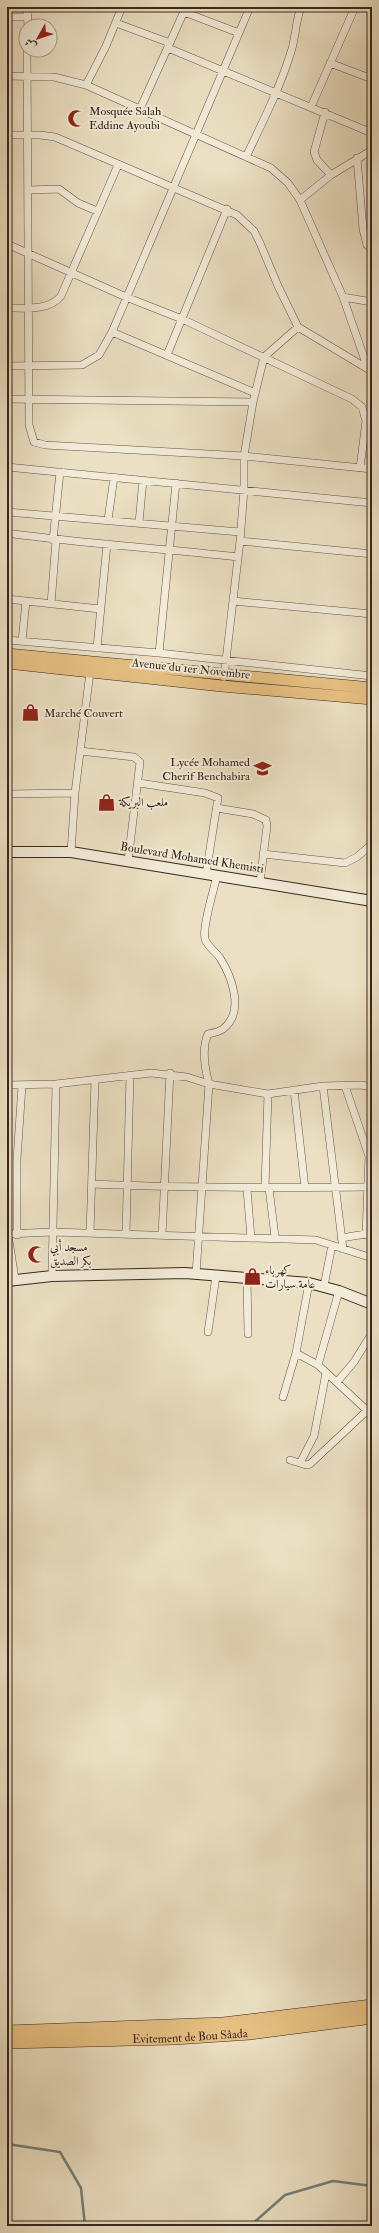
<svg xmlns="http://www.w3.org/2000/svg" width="379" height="2233" font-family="'IM FELL Double Pica',Amiri,serif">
<rect width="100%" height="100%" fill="#ebe0c3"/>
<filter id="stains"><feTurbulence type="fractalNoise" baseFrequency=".005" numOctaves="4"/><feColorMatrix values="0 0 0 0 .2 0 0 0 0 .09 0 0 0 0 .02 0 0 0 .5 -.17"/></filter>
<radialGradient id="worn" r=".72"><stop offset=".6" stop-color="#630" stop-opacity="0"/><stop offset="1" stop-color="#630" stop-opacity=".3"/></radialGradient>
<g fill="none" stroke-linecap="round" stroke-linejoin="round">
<!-- stream -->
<path stroke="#728179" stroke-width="2.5" d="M7,2144L60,2152L81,2188L85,2226
M250,2226L285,2195L333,2181L372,2186"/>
<defs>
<path id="street" d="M27,7L28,26
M184,12L239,33
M7,17H28
M116,23L170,43
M168,48L372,133
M27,50L29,425L34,442L45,445L244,456L372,469
M330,63L372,79
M7,76L54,77L86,85L271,168L288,183L300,200L343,297L368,369L372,371
M86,85L106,46L122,7
M311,107L355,7
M140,109L186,7
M325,112L314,152L317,160L331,175
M7,135H40L55,137L237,215L254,231L260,243L278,286L298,327L368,369
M246,157C262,123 279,90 290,55C296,39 295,23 301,7
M357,158L363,229L367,245L372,248
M29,190L59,189L78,203L97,211
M300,200L331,175L372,150
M7,244L126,297L182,319L352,399L362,407L366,421L360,468
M343,297L372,302
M7,308C25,308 49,311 61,296L118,165
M112,332L255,393
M167,355L227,209
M7,366L82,365L99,355L112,332L250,7
M7,399L253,402
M7,467L372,503
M7,512L240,532
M108,520L114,477
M139,523L143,480
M7,533C84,544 161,548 238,557
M53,540L60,472
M240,541L372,554
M7,599L100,609
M233,601L372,614
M51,604L56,540
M7,640L159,653L372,676
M22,641L26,601
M97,648L107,544
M159,653L176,483
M224,677L240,541L244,490V456L253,402L264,357L298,327
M80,751L134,757L140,762L128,861
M139,783L205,793L218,798L206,874
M7,794L75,793
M217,808L253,814L266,820L267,826L260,882
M71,852L75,793L90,672
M263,854L345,863L357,857L372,844
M7,1085L56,1084L151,1073L187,1077L209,1084L268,1094L323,1086L361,1085L372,1087
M323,1086L343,1249
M345,1086L369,1156L366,1235
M294,1090L305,1188
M92,1184C185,1188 279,1188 372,1187
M265,1187L268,1094
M269,1188L275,1237
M247,1189L251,1238
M90,1233L95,1080
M7,1234L52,1232L316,1240L372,1258
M8,1234L15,1279
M126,1234L130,1075
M17,1235V1159L22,1086
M162,1235L170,1073
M341,1238L372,1233
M196,1274L209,1084C205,1069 201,1049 208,1034C213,1033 219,1032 223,1029C245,1012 232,977 220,958C216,952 207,946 205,939C202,927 214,890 217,875
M52,1276L56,1084
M247,1278L248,1334
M324,1286L332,1245
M208,1332L216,1276
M296,1353L318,1365L372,1415
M318,1365L339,1291
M337,1382L354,1362L372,1333
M283,1397L296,1353L309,1283
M290,1460L306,1465L310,1464L372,1406
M300,1463L314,1436L326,1373"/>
<path id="secondary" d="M7,852H71L372,901
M7,1281L52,1276L185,1273L309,1283L339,1291L372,1304"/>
<path id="primary" d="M7,654L372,688
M7,663L222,686L372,699"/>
<g id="highway">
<path d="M7,2032L223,2024L372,2006"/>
<path id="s1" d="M7,2042L174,2038L250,2033L372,2017"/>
</g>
</defs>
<!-- street casing -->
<use href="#street" stroke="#665446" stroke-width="8"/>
<!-- secondary casing -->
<use href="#secondary" stroke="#3a261d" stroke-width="12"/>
<!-- primary casing -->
<use href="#primary" stroke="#3a261d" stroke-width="12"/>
<!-- highway casing -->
<use href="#highway" stroke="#3a261d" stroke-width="14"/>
<!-- street -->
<use href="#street" stroke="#f2ebd8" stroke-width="7"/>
<!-- secondary -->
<use href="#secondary" stroke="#f2ebd8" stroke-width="10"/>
<!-- primary -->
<use href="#primary" stroke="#e6c082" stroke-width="11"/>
<!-- highway -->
<use href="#highway" stroke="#e6c082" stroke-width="13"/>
</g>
<!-- icons -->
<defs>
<symbol id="mosque-bare" viewBox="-9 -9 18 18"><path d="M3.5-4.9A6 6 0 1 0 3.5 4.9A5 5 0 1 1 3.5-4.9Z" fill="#8f2418" stroke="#f2ebd8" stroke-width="2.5" paint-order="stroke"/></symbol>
<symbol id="shop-bare" viewBox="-9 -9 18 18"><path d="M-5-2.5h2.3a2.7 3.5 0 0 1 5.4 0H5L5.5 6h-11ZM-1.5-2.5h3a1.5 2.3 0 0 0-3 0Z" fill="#8f2418" stroke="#f2ebd8" stroke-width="2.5" paint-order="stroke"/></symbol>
<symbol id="school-bare" viewBox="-9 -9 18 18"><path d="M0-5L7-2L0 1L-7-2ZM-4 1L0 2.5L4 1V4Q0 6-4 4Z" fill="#8f2418" stroke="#f2ebd8" stroke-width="2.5" paint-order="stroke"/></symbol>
</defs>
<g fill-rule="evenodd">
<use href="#mosque-bare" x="64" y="106" width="25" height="25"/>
<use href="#shop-bare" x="18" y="700" width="25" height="25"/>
<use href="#school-bare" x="250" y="756" width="25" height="25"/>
<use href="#shop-bare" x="94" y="790" width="25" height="25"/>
<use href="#mosque-bare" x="24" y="1242" width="25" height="25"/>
<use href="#shop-bare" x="240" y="1264" width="25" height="25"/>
</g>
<g text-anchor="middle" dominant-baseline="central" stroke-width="4" stroke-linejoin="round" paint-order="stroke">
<!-- poi labels -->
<g font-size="12" fill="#3a261d" stroke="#f2ebd8" text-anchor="start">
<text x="89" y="111">Mosquée Salah<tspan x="89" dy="14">Eddine Ayoubi</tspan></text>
<text x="44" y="713">Marché Couvert</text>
<text x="250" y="762" text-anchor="end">Lycée Mohamed<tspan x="250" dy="14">Cherif Benchabira</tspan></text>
<text x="119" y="802">ملعب البريكة</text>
<text x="50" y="1247">مسجد أبي<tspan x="50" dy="14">بكر الصديق</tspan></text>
<text x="265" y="1270">كهرباء<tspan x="265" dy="14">عامة سيارات</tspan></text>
</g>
<!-- street labels -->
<g font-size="12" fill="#3a261d" stroke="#f2ebd8">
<text transform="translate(191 669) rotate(6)">Avenue du 1er Novembre</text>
<text transform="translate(192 858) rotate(9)">Boulevard Mohamed Khemisti</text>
<text stroke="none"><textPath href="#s1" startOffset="183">Evitement de Bou Sâada</textPath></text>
</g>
</g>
<!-- margin -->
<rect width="379" height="2233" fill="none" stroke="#ebe0c3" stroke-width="24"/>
<rect x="8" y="8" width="363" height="2217" fill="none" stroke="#3a261d" stroke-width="2"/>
<rect x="12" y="12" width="355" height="2209" fill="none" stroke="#3a261d"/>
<!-- north arrow -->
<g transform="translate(38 38) rotate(231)"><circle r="19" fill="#f2ebd8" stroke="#a89c8d"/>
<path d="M0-3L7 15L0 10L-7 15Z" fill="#8f2418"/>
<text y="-6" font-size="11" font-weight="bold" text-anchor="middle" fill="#3a261d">ش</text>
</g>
<rect width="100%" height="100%" filter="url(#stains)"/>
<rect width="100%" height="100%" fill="url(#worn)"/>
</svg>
